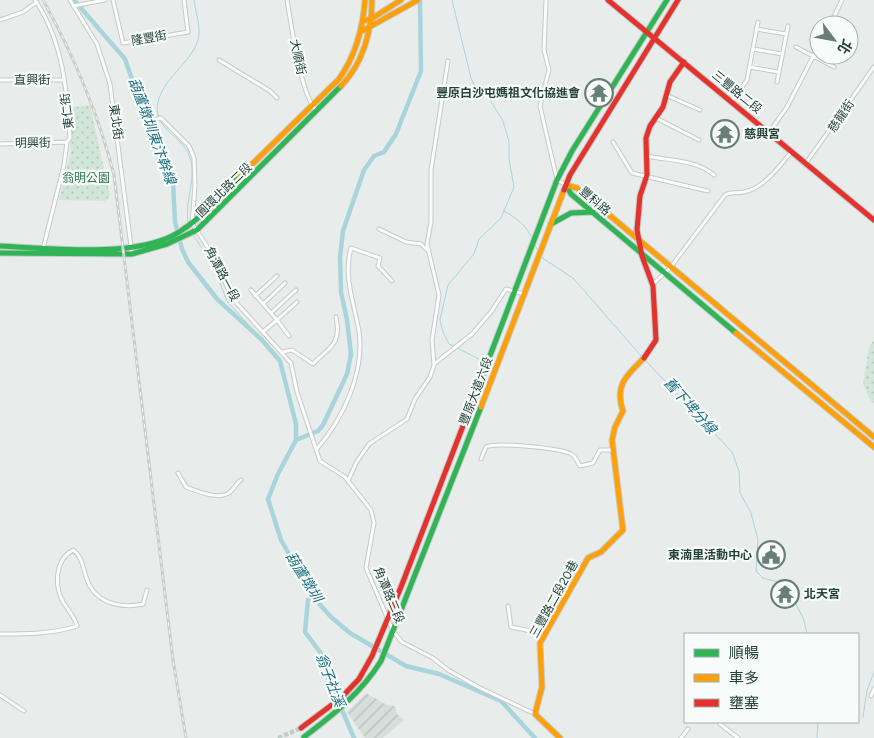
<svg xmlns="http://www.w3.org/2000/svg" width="874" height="738" font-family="Figtree,'Noto Sans TC',sans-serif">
<defs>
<pattern id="industrial-furrows" width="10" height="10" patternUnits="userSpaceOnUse" patternTransform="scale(1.25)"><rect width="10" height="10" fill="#d6dedb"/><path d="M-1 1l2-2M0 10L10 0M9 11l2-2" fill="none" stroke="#b8c0bd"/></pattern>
<pattern id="green-dots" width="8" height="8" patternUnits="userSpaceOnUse" patternTransform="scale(1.25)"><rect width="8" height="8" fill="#d1e6d8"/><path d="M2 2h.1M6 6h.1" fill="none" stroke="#b3c6ba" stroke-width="1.8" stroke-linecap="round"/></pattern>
</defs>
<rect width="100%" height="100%" fill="#e8edeb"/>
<!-- industrial -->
<path fill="url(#industrial-furrows)" d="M366,693L387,705L395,706L397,714L404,720L383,738H365L347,712Z"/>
<!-- green -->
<path fill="url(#green-dots)" d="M90,105L110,196L105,201L59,200L71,152L68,108Z
M874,340V403L871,401L863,384L869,347Z"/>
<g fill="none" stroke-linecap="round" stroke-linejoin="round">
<!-- stream -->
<path stroke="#a9d4db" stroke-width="1" d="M452,0L471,78L475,86L485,92L503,121L509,142V159L514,187L501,218L479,239L474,254L448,285L440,320L443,332L449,344L454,346
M504,211C518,219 526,225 533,240
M188,223C184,201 198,177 189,155C181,135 152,128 158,102C165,74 196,61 199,34C200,24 195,10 194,0
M192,234L211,260L227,301L262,340
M534,243L538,251
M541,257L573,278L642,357
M457,348L479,359
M645,360L732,452L739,471L740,493L751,513L758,540L756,571L763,578L786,584L804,620L807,634
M863,717L867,690L874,672
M817,738L818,722"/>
<!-- canal -->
<path stroke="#a9d4db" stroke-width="4.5" d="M74,0L125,59L161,164L173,182L175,222L182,249L188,262L217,299L262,340L280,361L296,424V440L278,474L268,499L281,540L314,598L331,617L350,633L406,666L439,674L501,701L535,738
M296,440L318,431L323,425L347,374L351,354L347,320L341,292L340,257L343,231L364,170L374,156L384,152L396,134L421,71L420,0
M314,598L308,600L305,632L323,656L327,675L354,738"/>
<!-- secondary-tunnel -->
<path stroke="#c1cbc8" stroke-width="4.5" stroke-dasharray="4.5 2" stroke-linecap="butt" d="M278,738L301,728"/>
<defs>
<path id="street" d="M35,0C63,41 67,90 70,138L67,142L64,165L43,249
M70,0L97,44L110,84L132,254
M113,0L123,43L188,32L184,0
M287,0C291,23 301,98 317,111
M546,0L544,50L549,70L540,106L557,180L566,185
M73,6L105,0
M0,20L23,12L37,2
M830,25L842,0
M756,29L786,34
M796,47L834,67
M753,49L782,54
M219,60L270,91L277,98
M749,67L779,72
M0,80H63
M777,82L788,26
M666,95L700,110
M732,101L747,80L758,22
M656,118L699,140
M157,119L161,118L189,146L194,158L195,186L192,223L214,257L232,298L291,363L297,392L320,461L345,477L371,510L374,523L366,568L393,631L402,642L433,658L448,670L478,687L535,714
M770,131L787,107L819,45
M613,142L632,173L708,191
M0,144L67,142
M647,156C669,161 695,159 714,175
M806,163L874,67
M379,229L406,242L421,244L427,250
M653,284L670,268L725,195C731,191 737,194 744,192C764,188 780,166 792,151
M251,290L277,320L264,331
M255,296L277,276
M263,304L285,283
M271,313L296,290
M289,336L277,320L297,302
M282,352L292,350L313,364C329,347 342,345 336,317
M434,364L472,334L491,312L506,289L524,294
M316,450C343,419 365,373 359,331C354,303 343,276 351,248L380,258L378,266L392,281
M481,459L486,447C496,442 560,448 571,454C576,456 577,462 580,466L593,463L600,450H612
M178,473L186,487C197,491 220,501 230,492C235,488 236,483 241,480
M348,481L356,463L369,444L407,419L415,399L430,377L434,365L432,340L439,295L427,244L431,222V170L448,61
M508,606L511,627L531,631L541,640
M0,634C25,634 53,634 77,626C75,617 68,610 63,602C54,585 55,560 73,550C85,558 83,577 91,588C102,605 125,608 143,604L147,590
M0,695L24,711
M871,696L874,689
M720,724L738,738
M681,738L688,729"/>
<path id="fast" d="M566,185L571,194L736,333
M551,224L571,213L593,212
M0,246C48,248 131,258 174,235C199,221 219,197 239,177
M0,253L132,254L167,244L197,230L341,86
M483,374L557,180L572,151L667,0
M304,737C334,714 361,693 381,661L481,407"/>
<path id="slow" d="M363,21L371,19L401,0
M362,31L418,0
M341,86C363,64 372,30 372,0
M239,177L339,79C356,55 363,29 365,0
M566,185L577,188L874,437
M736,333L874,447
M481,407L564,190
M560,738L535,714L542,687L540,643L588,558L601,552L623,530L612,440L615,427L623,411C614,385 627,375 644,358"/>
<path id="jam" d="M608,0L874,220
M564,190L570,175L678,0
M644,358L656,340L653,286L642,256L637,230L640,196L647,175L646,138L650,126L663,107L670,82L684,62
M301,728L341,698L359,679L372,656L401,587L483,374"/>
</defs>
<!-- street casing -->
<use href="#street" stroke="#c5cac8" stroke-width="5"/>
<!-- fast casing -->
<use href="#fast" stroke="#c3cbc8" stroke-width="7"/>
<!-- slow casing -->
<use href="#slow" stroke="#c3cbc8" stroke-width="7"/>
<!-- jam casing -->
<use href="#jam" stroke="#c3cbc8" stroke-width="7"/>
<!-- street -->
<use href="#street" stroke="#fcfcfc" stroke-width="3"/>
<!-- fast -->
<use href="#fast" stroke="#30b455" stroke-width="5"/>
<!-- slow -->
<use href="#slow" stroke="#ff9f0a" stroke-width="5"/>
<!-- jam -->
<use href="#jam" stroke="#e5322d" stroke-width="5"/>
<defs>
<path id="rail" d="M43,0C74,56 98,113 114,175L173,660L186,738"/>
</defs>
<!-- rail casing -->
<use href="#rail" stroke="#c9cdcc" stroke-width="3"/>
<!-- rail -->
<use href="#rail" stroke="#f7fbf9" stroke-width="1" stroke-dasharray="4" stroke-linecap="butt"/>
</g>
<!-- icons -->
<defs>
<symbol id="temple-ring" viewBox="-11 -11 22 22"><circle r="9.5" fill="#f7fbf9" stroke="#697e78" stroke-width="1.5"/><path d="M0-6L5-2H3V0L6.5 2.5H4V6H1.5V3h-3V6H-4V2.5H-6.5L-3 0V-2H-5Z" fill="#697e78"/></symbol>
<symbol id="civic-ring" viewBox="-11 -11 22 22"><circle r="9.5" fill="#f7fbf9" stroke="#697e78" stroke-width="1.5"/><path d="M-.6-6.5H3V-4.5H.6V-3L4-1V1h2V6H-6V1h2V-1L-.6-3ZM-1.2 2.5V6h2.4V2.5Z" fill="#697e78"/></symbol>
</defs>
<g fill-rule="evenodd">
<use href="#temple-ring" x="583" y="77" width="32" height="32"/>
<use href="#temple-ring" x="709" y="118" width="32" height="32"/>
<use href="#civic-ring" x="755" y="539" width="32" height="32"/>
<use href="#temple-ring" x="769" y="578" width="32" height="32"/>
</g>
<g text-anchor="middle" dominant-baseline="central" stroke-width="4.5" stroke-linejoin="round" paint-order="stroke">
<!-- street labels -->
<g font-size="12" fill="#24423a" stroke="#f7fbf9">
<text transform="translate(149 38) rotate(-10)">隆豐街</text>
<text transform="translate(298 57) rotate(78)">大順街</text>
<text x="32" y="80">直興街</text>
<text transform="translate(737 92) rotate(39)">三豐路二段</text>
<text transform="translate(67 111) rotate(-97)">東仁街</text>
<text transform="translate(841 116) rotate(-56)">慈龍街</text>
<text transform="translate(116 122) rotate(82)">東北街</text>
<text transform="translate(33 143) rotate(-1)">明興街</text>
<text transform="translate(224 190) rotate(-44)">圓環北路二段</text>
<text transform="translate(595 201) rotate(41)">豐科路</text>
<text transform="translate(222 274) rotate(62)">角潭路一段</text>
<text transform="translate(476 391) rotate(-69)">豐原大道六段</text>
<text transform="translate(389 595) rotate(67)">角潭路二段</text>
<text transform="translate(554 599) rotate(-61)">三豐路二段20巷</text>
</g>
<!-- poi labels -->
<g font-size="12" font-weight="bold" fill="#24423a" stroke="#f7fbf9" text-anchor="end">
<text x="580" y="93">豐原白沙屯媽祖文化協進會</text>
<text x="744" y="134" text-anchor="start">慈興宮</text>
<text x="752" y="555">東湳里活動中心</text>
<text x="804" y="594" text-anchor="start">北天宮</text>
</g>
<!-- park labels -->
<g font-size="12" fill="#2d7a4b" stroke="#f7fbf9">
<text x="86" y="178">翁明公園</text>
</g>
<!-- water labels -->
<g font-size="14" font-style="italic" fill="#1c6f80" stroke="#f7fbf9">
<text transform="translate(152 131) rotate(70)">葫蘆墩圳東汴幹線</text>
<text transform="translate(690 406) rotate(48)">舊下埤分線</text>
<text transform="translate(304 577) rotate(58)">葫蘆墩圳</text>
<text transform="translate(330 680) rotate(69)">翁子社溪</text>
</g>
</g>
<!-- legend -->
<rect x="684" y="633" width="175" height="90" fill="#f7fbf9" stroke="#a3b1ad"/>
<rect x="694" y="649" width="25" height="8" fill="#30b455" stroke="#a3b1ad"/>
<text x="729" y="658" font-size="15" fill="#24423a">順暢</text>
<rect x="694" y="674" width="25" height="8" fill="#ff9f0a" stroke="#a3b1ad"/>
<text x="729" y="683" font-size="15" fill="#24423a">車多</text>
<rect x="694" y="699" width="25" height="8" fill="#e5322d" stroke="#a3b1ad"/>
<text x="729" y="708" font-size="15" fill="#24423a">壅塞</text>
<!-- north arrow -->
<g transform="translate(834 40) rotate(122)"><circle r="24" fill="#f7fbf9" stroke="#a3b1ad"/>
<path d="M0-4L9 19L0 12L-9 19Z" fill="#697e78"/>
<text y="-8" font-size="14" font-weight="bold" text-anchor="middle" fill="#24423a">北</text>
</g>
</svg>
